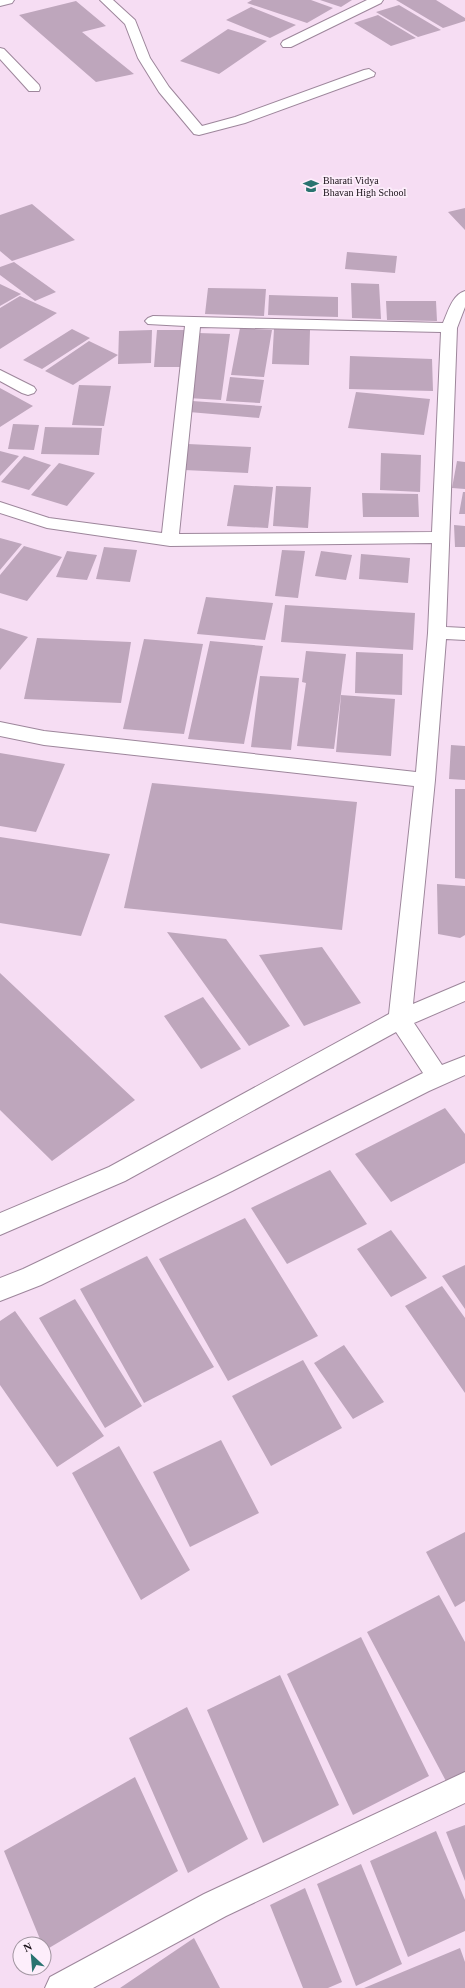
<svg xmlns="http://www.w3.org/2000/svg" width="465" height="1988" font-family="Georgia,serif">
<rect width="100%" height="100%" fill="#f6ddf3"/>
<!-- building -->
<path fill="#bea6bc" d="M252,0H311L333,8L307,23L247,3Z
M320,0H352L341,7Z
M396,0H436L465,18V21L443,28Z
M76,1L106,26L82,32L134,74L96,82L19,15Z
M399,5L441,30L418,37L376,12Z
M251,7L296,25L270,38L226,20Z
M378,15L416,38L391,46L354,23Z
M228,29L267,41L219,74L180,61Z
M32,204L75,240L12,261L0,251V215Z
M465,208V230L448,212Z
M347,252L397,256L395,273L345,269Z
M14,262L56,292L35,301L0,275V267Z
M351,283L379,284L381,319L352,318Z
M0,284L21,294L0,306Z
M208,288L266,289L264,316L205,314Z
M269,295L338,297V317L268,315Z
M20,296L57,313L0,349V308Z
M386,301H436L437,321L387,320Z
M240,328L272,330L264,377L231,375Z
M72,329L90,338L42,369L23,360Z
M274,329L310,330L309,365L272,364Z
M152,330L151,363L118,364L119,331Z
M157,330H187L185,367H154Z
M198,333L230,334L221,400L188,398Z
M89,341L118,355L73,385L45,371Z
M350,356L432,359L433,391L349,389Z
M230,377L264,380L260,403L226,401Z
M79,385L111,386L104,426L72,425Z
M0,388L33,406L0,427Z
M356,392L430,399L424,435L348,428Z
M192,401L262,406L259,418L189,412Z
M13,424L39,425L34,450L8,449Z
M45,427L102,428L99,455L41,454Z
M188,444L251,447L248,473L184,470Z
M0,451L19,456L0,476Z
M381,453L421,455L420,492L380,490Z
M24,456L51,465L29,490L1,482Z
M457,461L465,462V489L452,488Z
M59,463L95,473L67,506L31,495Z
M234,485L273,487L268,528L227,526Z
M276,486L311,487L308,528L273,526Z
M463,492H465V514H459Z
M362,493L418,494L419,517H363Z
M454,525L465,526V547H455Z
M0,538L22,544L0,570Z
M24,546L62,557L27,601L0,593V575Z
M104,547L137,550L130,582L96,579Z
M282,550L305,551L298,598L275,596Z
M67,551L97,555L87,580L56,577Z
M321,551L352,555L346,580L315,576Z
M361,554L410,558L408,583L359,579Z
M206,597L273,603L265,640L197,634Z
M285,605L415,613L413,650L281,642Z
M0,628L28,637L0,670Z
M37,638L131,642L121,703L24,699Z
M144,639L203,644L184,734L123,729Z
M210,641L263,646L244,744L188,739Z
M306,651L346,654L334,749L297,746L306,683L302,682Z
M356,652L403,654L402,695L355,693Z
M260,676L299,678L291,750L251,747Z
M341,695L395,699L391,756L336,752Z
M451,745L465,746V780L449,779Z
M0,753L65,764L36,832L0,826Z
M152,783L357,802L342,930L124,908Z
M455,789H465V879L455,878Z
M0,837L110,854L81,936L0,923Z
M437,884L465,886V935L460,938L438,934Z
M167,932L226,939L290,1026L249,1046Z
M322,947L361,1003L304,1026L259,955Z
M0,973L135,1100L52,1161L0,1110Z
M203,997L241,1049L201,1069L164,1016Z
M445,1108L465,1134V1163L391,1202L355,1154Z
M330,1170L367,1224L287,1264L251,1208Z
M245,1218L318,1336L228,1381L159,1259Z
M391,1230L427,1278L391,1297L357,1249Z
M147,1256L214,1367L144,1403L80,1289Z
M465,1265V1309L442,1276Z
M442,1286L465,1318V1393L405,1306Z
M75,1299L142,1406L105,1428L39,1318Z
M15,1311L104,1436L57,1467L0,1385V1321Z
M344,1345L384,1402L353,1419L314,1363Z
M303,1360L342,1428L271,1466L232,1396Z
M221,1440L259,1513L190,1547L153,1472Z
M119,1446L190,1570L141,1600L72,1473Z
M465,1532V1601L455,1607L426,1552Z
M439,1595L465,1642V1773L447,1783L367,1632Z
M361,1637L429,1776L353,1815L287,1674Z
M280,1675L339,1805L263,1843L207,1710Z
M187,1707L248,1839L188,1873L129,1738Z
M135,1777L178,1871L44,1951V1944H42L4,1851Z
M465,1825V1881L446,1832Z
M436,1831L465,1900V1931L408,1957L370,1861Z
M361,1864L402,1964L356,1986L317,1884Z
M305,1888L342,1982L328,1988H303L270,1905Z
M194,1938L220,1988H120Z
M460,1948L465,1962V1988H364Z"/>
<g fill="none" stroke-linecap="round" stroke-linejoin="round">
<defs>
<path id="minor" d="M0,0H14L12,3L0,6Z
M100,0H113L135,20L150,58L169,87L202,126L235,117L364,70L369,69L375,73L374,76L245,123L199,135L194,134L159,92L138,58L125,24Z
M367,0H383L381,3L291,47H283L281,44L283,41Z
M0,48L4,49L39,85L40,88L39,91H29L0,59Z
M465,291V307L457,328L446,627L465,628V640L446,639L435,780L413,1004L465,982V1001L414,1023L442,1065L465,1056V1075L429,1091L232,1191L41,1285L0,1301V1278L23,1269L216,1177L423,1073L396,1032L125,1181L0,1235V1213L109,1167L389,1014L414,786L44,745L0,736V722L44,731L416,772L428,633L432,543L170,546L47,528L0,513V502L49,518L162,533L185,326L148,324L145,321L148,318L153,316L443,323C448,312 452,295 465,291ZM200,327L441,332L432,532L179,534Z
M0,370L34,387L36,390L34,393L28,395L22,393L0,381Z
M465,1772V1803L226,1916L93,1988H45L50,1977L204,1894Z"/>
</defs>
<!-- minor casing -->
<use href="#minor" stroke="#9d869b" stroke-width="2"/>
<!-- minor -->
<use href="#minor" fill="#fff" fill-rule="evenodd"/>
</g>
<!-- icons -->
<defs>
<symbol id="school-bare" viewBox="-9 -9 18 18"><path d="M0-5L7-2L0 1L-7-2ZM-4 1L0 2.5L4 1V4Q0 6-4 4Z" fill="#297370" stroke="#fdeefb" stroke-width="2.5" paint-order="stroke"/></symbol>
</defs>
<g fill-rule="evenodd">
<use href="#school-bare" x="300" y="175" width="22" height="22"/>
</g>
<g text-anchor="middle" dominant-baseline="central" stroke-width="3.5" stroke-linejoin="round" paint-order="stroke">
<!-- far-poi labels -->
<g font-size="10" fill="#181017" stroke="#fdeefb" text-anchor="start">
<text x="323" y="180">Bharati Vidya<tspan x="323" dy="12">Bhavan High School</tspan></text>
</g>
</g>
<!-- north arrow -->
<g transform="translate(32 1956) rotate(334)"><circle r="19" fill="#fdeefb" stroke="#a195a0"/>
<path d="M0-3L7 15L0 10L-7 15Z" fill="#297370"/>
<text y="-6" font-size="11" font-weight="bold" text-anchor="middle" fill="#181017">N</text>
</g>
</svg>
